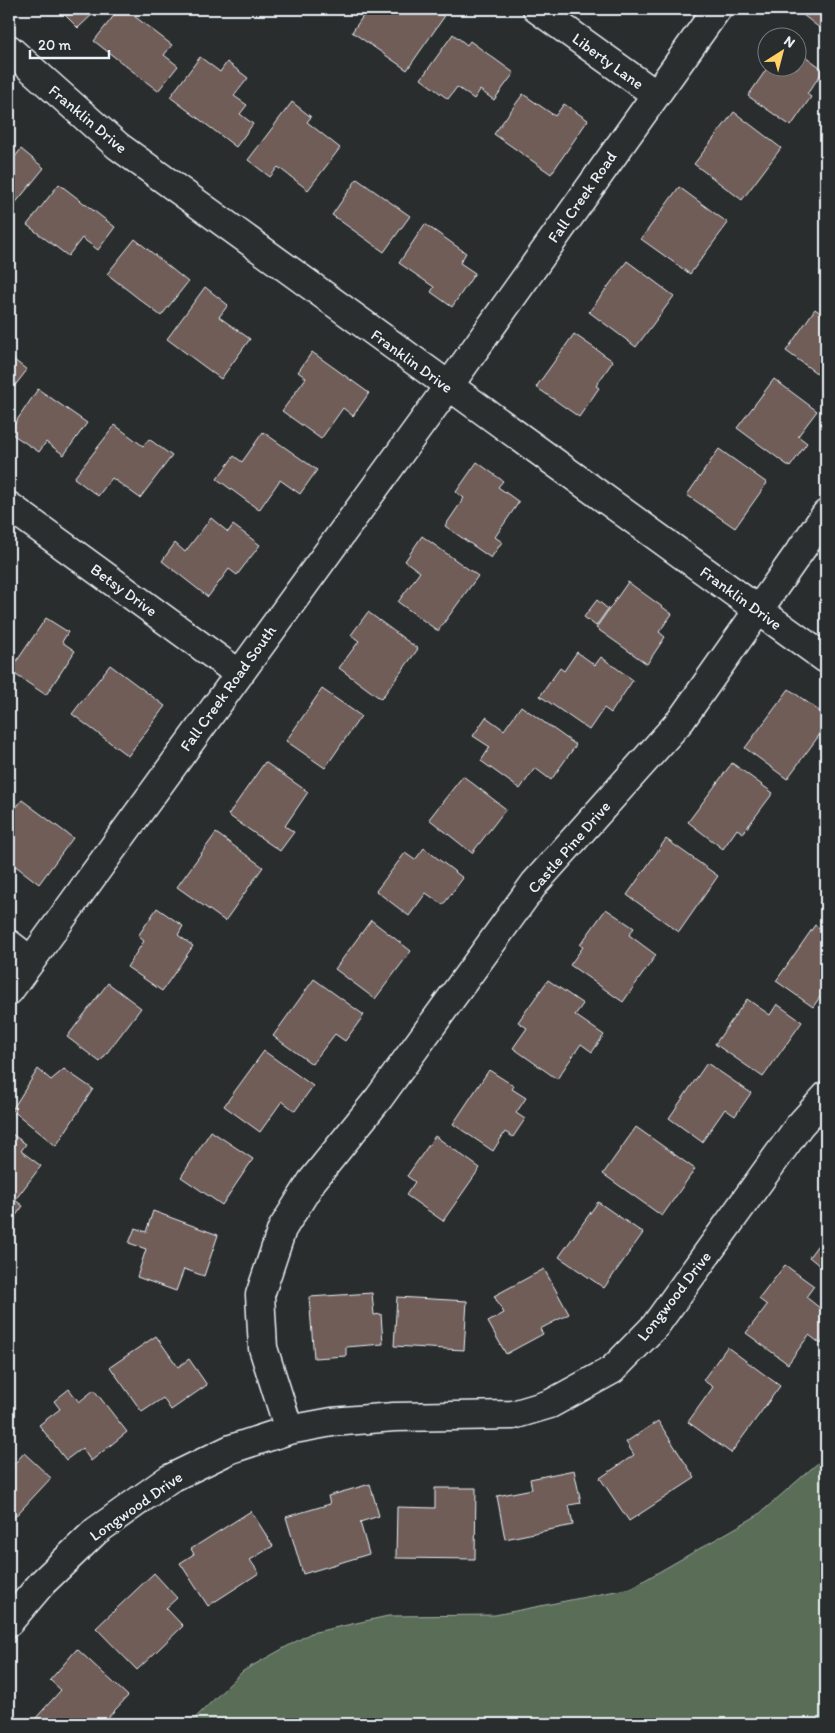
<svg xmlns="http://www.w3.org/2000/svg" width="835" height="1733" font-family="Itim,sans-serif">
<rect width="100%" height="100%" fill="#2a2d2e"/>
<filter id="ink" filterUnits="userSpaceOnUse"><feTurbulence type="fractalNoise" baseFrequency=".02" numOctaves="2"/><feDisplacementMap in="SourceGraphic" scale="10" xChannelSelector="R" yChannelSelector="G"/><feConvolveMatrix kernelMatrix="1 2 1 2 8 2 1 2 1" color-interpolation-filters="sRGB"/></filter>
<g filter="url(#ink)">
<!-- green -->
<path fill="#5a6d57" stroke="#a1afa8" d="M826,1456V1724H189L243,1671L311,1633L388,1616L495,1615L631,1588L758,1515Z"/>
<!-- building -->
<path fill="#705d59" stroke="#e8f1f8" d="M59,9H98L78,28Z
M119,9H125L172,45L164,55L178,66L158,91L94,41Z
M368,9H404L411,14L414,9H434L444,17L407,70L352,32Z
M808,9H826V33L803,15Z
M453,34L467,45L470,41L514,73L494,100L480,90L474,99L457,87L448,99L421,79Z
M798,51L824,70L807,94L811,97L791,126L748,96L768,67L798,68Z
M200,57L220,72L227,62L248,78L234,96L247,105L240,114L253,124L236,147L170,97Z
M523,94L555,116L564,104L588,120L551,174L494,134Z
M292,102L311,117L307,122L340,148L308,190L278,167L270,177L248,160Z
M734,112L781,148L742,200L694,164Z
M21,149L44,168L9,211V160L11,162Z
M357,179L410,216L384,252L332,215Z
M59,184L115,227L98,250L82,238L68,256L27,225Z
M679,187L728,223L690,274L641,239Z
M425,224L466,253L460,263L475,273L452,307L431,292L434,287L399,263Z
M135,239L188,282L161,316L107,274Z
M627,261L674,296L636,347L589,312Z
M205,287L228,305L219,317L250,339L221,379L167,339Z
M815,309L826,317V380L786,351Z
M574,334L613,361L596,386L599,388L579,417L536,387Z
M312,352L369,393L353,416L343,408L321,439L282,411L306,378L298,372Z
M9,356L27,370L9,393Z
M774,379L817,411L798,436L807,443L790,467L737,428Z
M38,389L87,423L64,455L46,442L39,452L9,432Z
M115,425L143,446L149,439L172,456L140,498L112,478L98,496L74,478Z
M263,432L317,470L300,494L280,480L259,510L217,479L234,456L242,462Z
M719,449L767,483L735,528L687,495Z
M477,462L503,481L498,487L519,502L495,537L502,542L491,558L445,526L464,498L456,492Z
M211,518L228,532L233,525L260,545L237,575L229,569L208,597L162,561L175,543L185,552Z
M422,536L478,576L438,631L398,602L420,572L405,561Z
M628,582L672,614L659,632L665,637L647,664L596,628Z
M597,600L608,609L596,626L584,617Z
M368,612L418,649L381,699L339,668L359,641L351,635Z
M46,618L68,632L62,642L75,651L46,695L10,671Z
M577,652L595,665L601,657L633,680L611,713L604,708L589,730L540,696L560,668L564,671Z
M110,665L165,706L128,756L72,714Z
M322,689L361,716L325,768L286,741Z
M789,689L826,716V726L787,779L745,748Z
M521,706L576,745L551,780L535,768L520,789L481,761L490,747L473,736L486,717L504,730Z
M265,762L308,792L285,826L294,832L280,851L228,815Z
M732,763L773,793L743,833L737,829L723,849L688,822Z
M463,776L506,809L472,853L429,819Z
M22,800L73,838L39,884L9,861V817Z
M216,833L263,867L225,921L177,887Z
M666,839L718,876L679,932L627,895Z
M424,848L463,878L443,905L426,893L409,916L376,891L405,853L415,860Z
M157,908L183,926L178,935L193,946L162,991L127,967L144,941L138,936Z
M606,909L634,928L629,935L656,955L623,1002L570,965L583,947L580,945Z
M371,920L411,951L375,999L335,969Z
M815,925L826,932V988L813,1007L776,981Z
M314,979L364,1015L345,1041L335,1034L312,1064L273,1036Z
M548,980L583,1004L575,1015L604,1035L592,1052L581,1044L557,1079L513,1048L527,1028L518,1022Z
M108,983L141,1008L100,1062L67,1037Z
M747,999L770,1015L777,1004L802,1022L763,1077L715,1044Z
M264,1051L313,1086L295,1111L282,1101L260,1132L224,1106Z
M707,1063L751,1093L735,1116L725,1109L702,1142L669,1118Z
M38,1069L51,1080L64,1069L93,1089L56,1146L12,1110Z
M489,1070L514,1086L512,1089L526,1098L516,1113L525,1119L513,1137L505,1132L493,1151L453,1124Z
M636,1127L695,1169L662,1216L603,1174Z
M211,1131L253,1159L222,1205L181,1177Z
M9,1132L26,1144L21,1151L41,1166L15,1200L23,1206L9,1225Z
M435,1136L480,1168L443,1221L406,1195L415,1182L407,1176Z
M598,1202L643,1233L604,1288L559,1257Z
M153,1211L218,1235L204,1276L184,1269L176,1291L137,1277L146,1249L129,1243L135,1228L146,1232Z
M826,1234V1271L809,1257Z
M785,1265L814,1286L806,1297L826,1313L821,1321L826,1325V1336L821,1344L809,1335L788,1364L746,1333L767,1305L759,1299Z
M544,1269L569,1314L540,1329L543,1334L506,1354L488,1322L504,1313L494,1296Z
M372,1293L374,1315L381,1314L383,1344L346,1347V1356L314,1358L309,1297Z
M397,1297L467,1301L464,1350L394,1346Z
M156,1336L178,1367L189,1359L207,1385L171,1410L163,1398L142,1412L110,1367Z
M727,1347L780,1386L731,1453L688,1422L713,1387L703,1380Z
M69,1389L79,1402L94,1390L127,1432L91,1461L82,1448L66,1460L39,1425L60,1409L54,1401Z
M658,1421L695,1478L629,1521L600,1478L634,1455L626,1442Z
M24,1453L51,1478L9,1523V1470Z
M574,1470L581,1503L569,1505L573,1525L505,1539L497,1496L532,1489L530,1479Z
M370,1484L379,1516L360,1522L369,1554L303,1574L286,1517L330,1504L328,1496Z
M435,1488H476L475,1559L396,1558L397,1507L435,1508Z
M251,1511L273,1546L250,1560L259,1573L208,1606L180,1563L194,1554L191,1549Z
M154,1573L177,1598L166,1608L183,1626L137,1670L96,1628Z
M77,1649L128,1696L102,1724H41L35,1719L61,1690L50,1680Z"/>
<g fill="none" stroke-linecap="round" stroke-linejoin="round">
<defs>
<path id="minor" d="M537,9L655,94
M9,49L118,146L826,659
M9,506L238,673
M9,944L31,961
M9,991L448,387L717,9
M289,1430L263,1348L260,1295L282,1229L312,1181L379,1098L535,883L681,720L826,514
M9,1622L42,1583L96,1531L169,1479L231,1449L289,1430L332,1422L394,1417L513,1415L550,1404L612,1370L655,1326L799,1126L826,1096"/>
</defs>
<!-- minor casing -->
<use href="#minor" stroke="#e8f1f8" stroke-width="31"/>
<!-- minor -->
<use href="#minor" stroke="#2a2d2e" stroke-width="28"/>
</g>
</g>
<g text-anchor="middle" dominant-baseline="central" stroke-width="4.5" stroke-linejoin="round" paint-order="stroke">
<!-- street labels -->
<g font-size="16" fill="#e8f1f8" stroke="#2a2d2e">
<text transform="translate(608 61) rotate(36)">Liberty Lane</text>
<text transform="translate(88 119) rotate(40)">Franklin Drive</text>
<text transform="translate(582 197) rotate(-55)">Fall Creek Road</text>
<text transform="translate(412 361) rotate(36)">Franklin Drive</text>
<text transform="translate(124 590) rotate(36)">Betsy Drive</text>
<text transform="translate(741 598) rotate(36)">Franklin Drive</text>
<text transform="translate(228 688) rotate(-54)">Fall Creek Road South</text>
<text transform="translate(569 847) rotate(-49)">Castle Pine Drive</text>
<text transform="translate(674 1296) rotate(-52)">Longwood Drive</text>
<text transform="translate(136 1506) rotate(-35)">Longwood Drive</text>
</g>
</g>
<!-- margin -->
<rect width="835" height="1733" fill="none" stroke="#2a2d2e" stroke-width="30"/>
<rect x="15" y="15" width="805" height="1703" fill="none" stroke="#e8f1f8" stroke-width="2" filter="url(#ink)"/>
<!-- north arrow -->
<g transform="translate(782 52) rotate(36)"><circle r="24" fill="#2a2d2e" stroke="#767b7f"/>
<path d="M0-4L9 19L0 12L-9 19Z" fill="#ffd166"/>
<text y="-8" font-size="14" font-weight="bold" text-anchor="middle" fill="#e8f1f8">N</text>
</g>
<!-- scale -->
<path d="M30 50v8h79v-8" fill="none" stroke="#e8f1f8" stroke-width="2.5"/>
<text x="38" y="50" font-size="15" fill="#e8f1f8" stroke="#2a2d2e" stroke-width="4" paint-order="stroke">20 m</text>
</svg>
